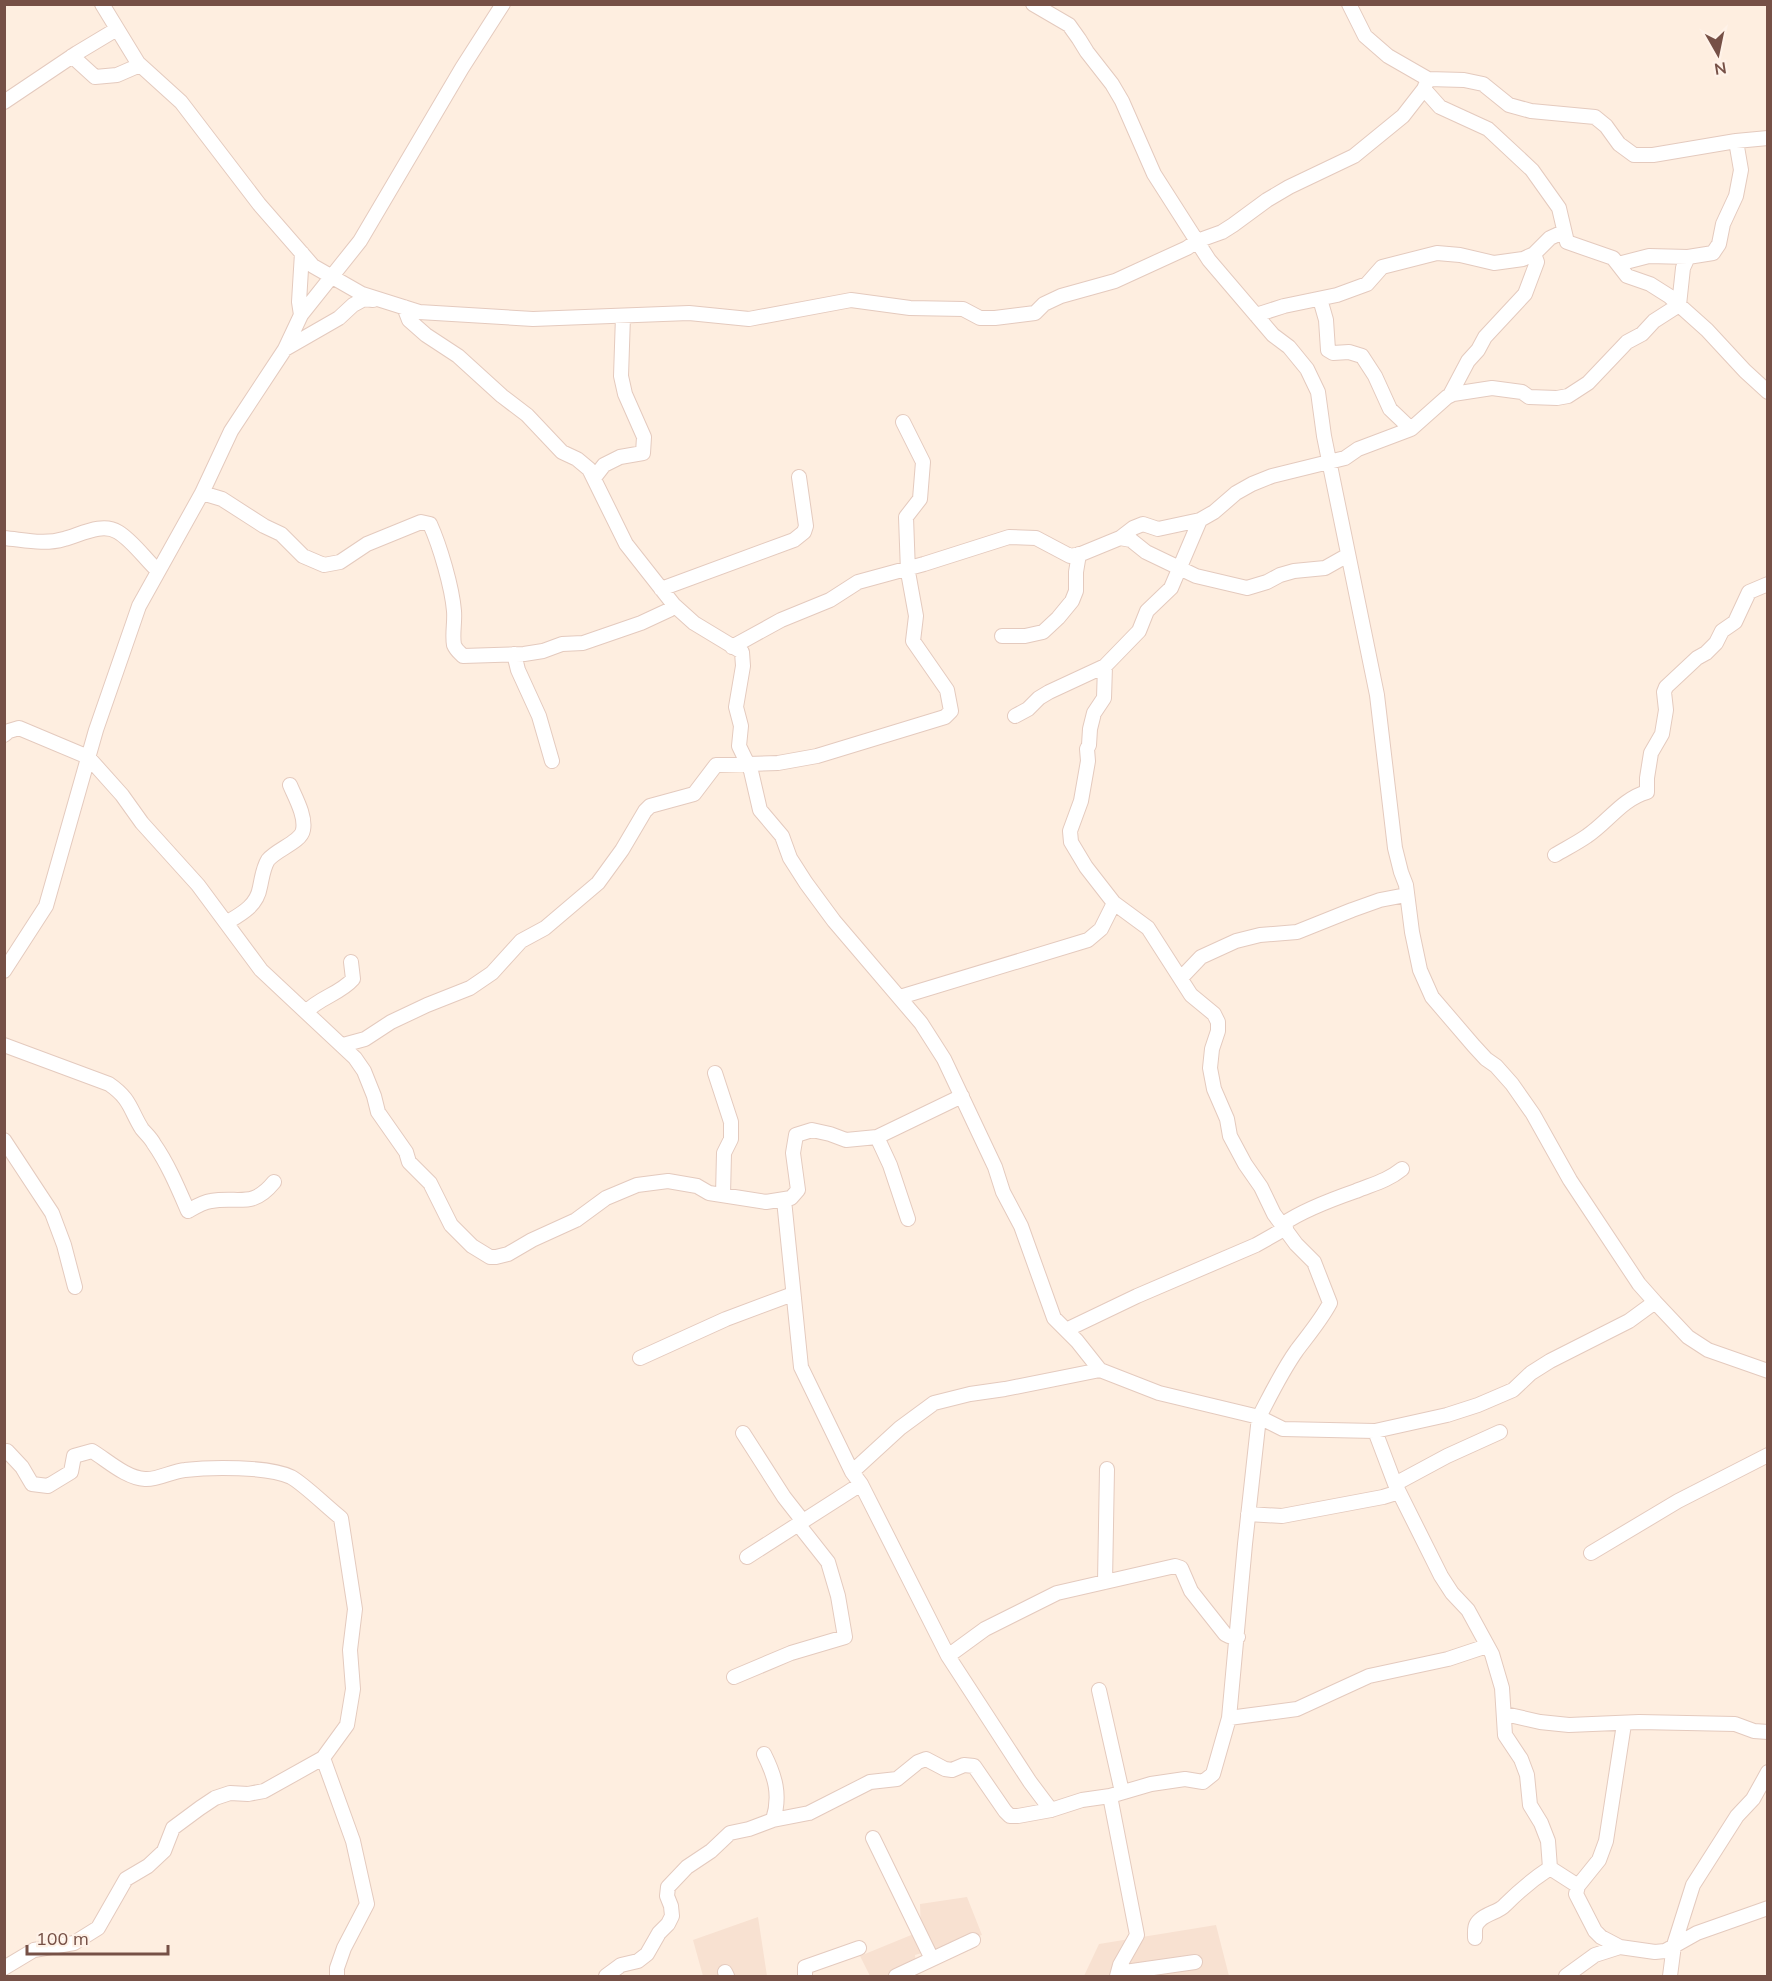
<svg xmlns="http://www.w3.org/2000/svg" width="1772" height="1981" font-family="Mulish,sans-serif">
<rect width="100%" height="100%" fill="#feeee0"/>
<!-- residential -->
<path fill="#f8e1d1" d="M967,1897L982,1935L915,1955L918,1976H870L860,1956L921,1931L920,1904Z
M758,1917L767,1976H703L693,1940Z
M1216,1925L1229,1976H1084L1099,1944Z"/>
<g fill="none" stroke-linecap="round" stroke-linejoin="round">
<defs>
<path id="minor" d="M102,4L138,63L181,102L259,204L313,266L362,294L419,312L533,319L689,313L749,319L851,300L910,308L963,309L980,318H995L1035,313L1044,304L1061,296L1115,281L1187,248L1197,241L1222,232L1233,225L1267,200L1289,187L1354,156L1403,116L1424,89
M1033,4L1069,25L1079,39L1087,52L1112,84L1122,101L1154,174L1209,260L1273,335L1289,347L1307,369L1318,392L1324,436L1377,695L1395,848L1401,872L1406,885L1412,932L1420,970L1432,997L1474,1046L1486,1059L1496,1066L1512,1084L1533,1114L1570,1180L1639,1284L1655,1302L1688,1337L1708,1350L1768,1371
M1349,4L1365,36L1388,56L1428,79L1464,80L1483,84L1509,105L1531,111L1595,117L1606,126L1619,144L1634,155H1653L1736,141L1768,138
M72,56L95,77L117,75L140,65
M1428,79L1424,89L1440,107L1488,129L1532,170L1559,208L1567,242L1613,258L1627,276L1650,284L1669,296L1707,330L1745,371L1768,392
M4,102L77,53L117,29
M1618,264L1649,256L1688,257
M1320,299L1326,320L1328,350L1333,353L1349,352L1362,356L1375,376L1390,409L1411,429L1447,397L1453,394L1492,388L1522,392L1529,397L1557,398L1568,396L1588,383L1627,342L1642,334L1654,321L1679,305L1683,268L1688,257L1713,253L1719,244L1723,224L1736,196L1741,170L1736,141
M404,307L409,320L426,335L458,356L502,396L527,415L562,452L577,459L589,469L626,544L674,605L694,623L742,652L743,666L736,707L741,726L739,746L751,771L760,810L782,836L790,858L806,883L834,921L921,1023L944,1059L995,1167L1003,1192L1021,1226L1054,1318L1077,1341L1100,1370L1159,1393L1259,1417L1245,1544L1229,1718
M301,315L299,302L302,253
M1256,315L1284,306L1337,295L1367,284L1382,267L1437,253L1460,255L1494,263L1523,259L1534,254L1550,238L1563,232
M285,349L339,318L353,305L364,299L373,300
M1450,395L1468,361L1478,350L1485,337L1525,294L1537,262L1534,254
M594,478L604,465L620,457L643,453L644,437L625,394L621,376L623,316
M202,493L222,499L264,526L281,534L303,556L324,565L340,562L367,544L421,522L430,524C440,546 452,587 454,611C455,623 452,634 454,645C456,650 459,652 463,656L524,654L543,651L562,644L583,643L641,623L669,610L674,605
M4,538C25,540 44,545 64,539C80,535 102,522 118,532C133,541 145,559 158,571
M1120,538L1131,540L1146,552L1196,576L1247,588L1267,582L1280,575L1294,571L1325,568L1348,555
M661,589L794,540L804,532L806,526L799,477
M1002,636H1025L1043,632L1058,618L1072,601L1076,591V572L1079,554
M732,647L781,620L830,600L858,582L924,564L1009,537L1036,538L1070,556L1081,554L1120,538L1133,528L1143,524L1158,529L1200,520
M514,654L518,670L539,716L552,761
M1105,666L1104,698L1094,713L1090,729L1089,745L1087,749L1088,761L1081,801L1070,831L1071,842L1086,867L1114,903L1148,928L1191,995L1214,1014L1218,1022V1031L1212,1049L1210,1068L1214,1089L1227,1119L1230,1136L1245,1164L1261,1187L1274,1214L1296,1244L1314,1262L1330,1303C1321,1320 1309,1334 1297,1350C1282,1371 1271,1394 1259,1417L1283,1429L1375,1431L1447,1415L1478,1405L1513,1390L1531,1373L1550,1361L1629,1321L1655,1302
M1015,716L1028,709L1039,698L1049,692L1105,666L1139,631L1147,611L1171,588L1200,520L1214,512L1236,493L1252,484L1272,476L1345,458L1358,449L1411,429
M4,735L9,731L19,728L88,757L122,795L142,823L198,885L261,970L355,1058L364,1071L374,1096L378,1112L406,1152L409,1162L430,1183L451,1225L472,1246L490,1257H496L508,1254L532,1240L576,1220L606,1198L637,1185L668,1181L697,1186L709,1193L766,1202L791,1198L798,1190L793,1153L796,1135L812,1130L830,1134L846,1140L877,1137L962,1096
M1555,855C1565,849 1577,843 1587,836C1608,822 1622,799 1647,792V778L1651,753L1662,734L1666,710L1664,692L1666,687L1697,658L1706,653L1716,643L1722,631L1735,622L1749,592L1768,584
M226,923C241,914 257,906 260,887C262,878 263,868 268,860C277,849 301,842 303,830C306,816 295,797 290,785
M4,971L46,906L96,730L139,606L202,493L231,431L285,349L301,315L360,241L462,68L503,4
M1181,978L1201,957L1236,941L1260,935L1297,932L1352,910L1380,900L1406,895
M900,997L1088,940L1101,929L1114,903
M306,1012C320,997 340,994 353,979L351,962
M4,1045L109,1084C131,1099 130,1110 142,1129C146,1134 151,1138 154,1144C168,1164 178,1188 188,1211C195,1207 203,1202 211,1201C239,1196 252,1209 274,1182
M343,1045L365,1039L391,1022L427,1005L470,988L492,973L521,941L545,928L598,883L622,850L645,811L650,806L694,794L716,765L778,763L817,756L945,717L951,711L947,690L913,641L916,616L908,572L906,517L920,499L923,462L903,422
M715,1073L731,1122V1139L724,1153L723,1195
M877,1137L890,1165L908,1219
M4,1140L52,1213L64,1245L75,1287
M784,1200L801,1367L852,1472L861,1484L948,1656L1030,1782L1051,1810
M1283,1224C1303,1210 1333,1199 1356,1191C1373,1184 1387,1181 1402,1169
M1066,1330L1137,1296L1256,1245L1286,1228
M640,1358L726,1319L793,1294
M1375,1431L1395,1484L1441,1576L1452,1593L1468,1610L1492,1654L1502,1688L1505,1735L1521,1759L1527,1775L1530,1805L1541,1823L1548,1841L1550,1868C1533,1879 1519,1891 1505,1905C1499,1912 1487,1913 1480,1920C1474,1925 1475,1930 1475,1938
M743,1433L784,1497L802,1520
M4,1452L7,1451L22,1467L32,1484L48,1486L71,1472L74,1456L92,1451C107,1460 126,1478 145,1479C158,1480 172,1471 185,1470C210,1467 268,1466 291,1477C304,1484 328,1508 341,1518L355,1609L350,1650L353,1689L347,1725L323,1758L353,1841L367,1904L344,1948L337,1968V1976
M852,1472L900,1428L934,1403L970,1394L1005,1389L1100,1370
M1395,1484L1447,1456L1500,1432
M1248,1514L1282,1516L1383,1497L1399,1492
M1591,1553L1678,1501L1768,1455
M747,1557L861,1484
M1105,1582L1107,1469
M948,1656L985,1629L1057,1593L1175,1566L1181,1568L1191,1591L1225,1634L1229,1636L1238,1637
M734,1677L791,1653L845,1637L838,1596L828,1562L798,1524
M1099,1690L1122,1792
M1505,1714L1540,1722L1569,1725L1639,1722L1735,1724L1754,1731L1768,1732
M764,1754C775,1776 781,1795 773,1820
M1110,1796L1137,1935L1120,1965L1117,1976
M873,1838L932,1959
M1550,1868L1578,1886L1599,1860L1606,1841L1624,1724
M1578,1886L1576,1894L1595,1931L1601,1937L1620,1947
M4,1968L34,1950L74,1943L98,1928L126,1879L148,1866L164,1851L173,1828L200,1808L215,1798L230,1793L248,1794L264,1791L323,1758
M725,1972L727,1976
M1118,1973L1195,1962
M606,1976L621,1965L638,1961L647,1954L659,1933L668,1924L672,1916L671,1906L667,1896L668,1887L687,1867L711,1851L730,1833L749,1829L773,1820L809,1813L870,1782L897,1779L918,1762L926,1759L945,1769L952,1770L964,1765L974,1766L1005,1811L1010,1816H1018L1051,1810L1082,1800L1110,1796L1151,1784L1185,1779L1203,1782L1213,1774L1229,1718L1297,1709L1369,1676L1448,1659L1487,1646
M805,1976V1967L859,1948
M896,1976L973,1940
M1566,1976L1595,1955L1620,1947L1655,1952L1665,1951L1697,1933L1768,1908
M1670,1976L1674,1945L1693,1885L1737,1816L1753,1799L1768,1772"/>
</defs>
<!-- minor casing -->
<use href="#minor" stroke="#e4cabe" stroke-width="16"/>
<!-- minor -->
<use href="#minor" stroke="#fff" stroke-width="14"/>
</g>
<!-- border -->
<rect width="1772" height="1981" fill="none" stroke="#765046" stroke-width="12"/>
<!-- north arrow -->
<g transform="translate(1718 54) rotate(171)" stroke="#fff2e8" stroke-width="4.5" paint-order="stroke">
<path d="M0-4.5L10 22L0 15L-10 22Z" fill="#765046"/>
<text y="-9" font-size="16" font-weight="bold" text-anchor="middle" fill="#765046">N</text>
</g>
<!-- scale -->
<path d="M27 1945v9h141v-9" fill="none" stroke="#765046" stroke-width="3"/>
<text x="36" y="1945" font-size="18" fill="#765046" stroke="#fff2e8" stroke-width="4.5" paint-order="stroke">100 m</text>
</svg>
